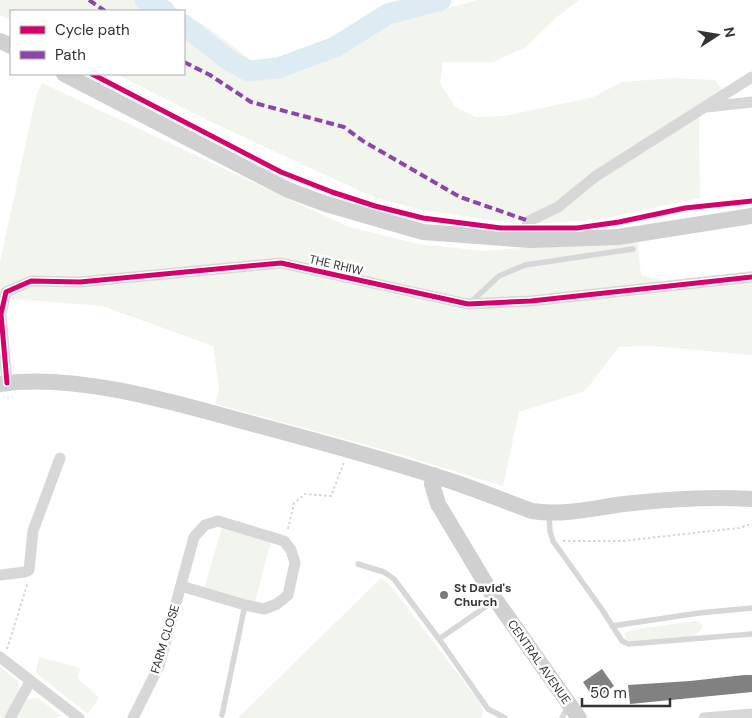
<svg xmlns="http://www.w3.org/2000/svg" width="752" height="718" font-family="'DM Sans',sans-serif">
<rect width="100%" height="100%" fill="#fff"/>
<!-- green -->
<path fill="#f1f5ed" d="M0,0H163L181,11H11V21L0,15Z
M478,0H579L558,16L526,47L493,62H443L440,83L455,107L476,117L504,116L593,97L622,82L673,78L715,80L728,98L699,116L700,198L596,220L544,223L497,221L422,210L373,197L211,122L116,74H184V13L210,29L252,61L297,73L362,41L397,22Z
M42,83L346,226L418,244L485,251L637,238L641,275L664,281L752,271V355L650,346L619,347L585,391L519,412L503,486L388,451L215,404L219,389L213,346L102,306L12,299L0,287V262L36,96Z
M222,527L271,541L255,602L204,589Z
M381,578L389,584L481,704L483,713L481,718H238Z
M695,621L700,622L703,627L694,636L630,641L626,639L625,633L631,630Z
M39,657L80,668L78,678L99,698L88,714L36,673Z
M0,667L18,681L20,690L4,718H1L0,713Z
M32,698H38L61,716L54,718H16L27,700Z"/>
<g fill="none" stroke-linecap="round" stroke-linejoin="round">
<!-- river -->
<path stroke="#ddebf3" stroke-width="21" d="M145,0L165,11
M184,25L227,59L248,71L278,68L335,47L388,14L441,0"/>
</g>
<!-- building -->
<path fill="#818181" d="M602,669L614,686L595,700L583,682Z
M744,675H752V692L630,704L628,685L690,681Z"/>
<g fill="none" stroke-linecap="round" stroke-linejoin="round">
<!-- path -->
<path stroke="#d6d6d6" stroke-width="2" stroke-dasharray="2.5 2.5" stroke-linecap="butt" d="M288,529L294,503L305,494L331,496L344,462
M563,541H622L739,528L752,524
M7,649L28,582"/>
<!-- lane -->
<path stroke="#d7d7d7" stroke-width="5.5" d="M470,303L499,276L525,265L633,249
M549,514L550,531L553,541L603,611L622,641L629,644L752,634
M358,564L384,572L394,579L439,639L488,709L505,718
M612,626L699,613L752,608
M439,639L494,601
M222,715L245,605
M562,718L568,706"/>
<!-- street -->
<path stroke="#d7d7d7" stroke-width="11" d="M707,107L752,102
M530,240L526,228L529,221L558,207L596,176L752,77
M7,383L1,314L6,292L31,281L80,282L281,263L468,304L531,301L752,277
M0,575L25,572L29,570L33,531L60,458
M0,657L79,718
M10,718L30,682
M133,718L159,666L194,537L205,525L218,521L284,541L291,550L295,563L288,595L277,604L264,609L245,605L181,586
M704,718L752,714"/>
<!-- secondary -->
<path stroke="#d0d0d0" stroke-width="16" d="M0,41L11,46
M64,74L288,190L326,204L423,232L530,240L618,237L752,216
M0,384C76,372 179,404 253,424C313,440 373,456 432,475C466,485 499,499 532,511C563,516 593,508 624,504C667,499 709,496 752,499
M434,475L432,484L438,504L495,599L579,718"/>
<!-- quiet -->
<path stroke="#8e44ad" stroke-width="4" stroke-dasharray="8 4" stroke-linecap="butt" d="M89,0L105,11
M184,62L210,75L251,102L344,127L363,141L460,197L529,221"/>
<defs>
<path id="cycleway" d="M92,74L281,172L332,192L375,206L423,218L501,228H577L619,222L685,208L752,201
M7,383L1,314L6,292L31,281L80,282L281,263L468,304L531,301L752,277"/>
</defs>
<!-- cycleway casing -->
<use href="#cycleway" stroke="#fff" stroke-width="8"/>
<!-- cycleway -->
<use href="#cycleway" stroke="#d6006c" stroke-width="5"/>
</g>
<!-- markers -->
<circle fill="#7a7a7a" stroke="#fff" stroke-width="2" cx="444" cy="595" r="5"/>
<g text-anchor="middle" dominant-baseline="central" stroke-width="5" stroke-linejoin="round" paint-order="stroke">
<!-- street labels -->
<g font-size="12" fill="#333" stroke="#fff">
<text transform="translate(336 265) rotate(13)">THE RHIW</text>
<text transform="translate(165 639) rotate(-73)">FARM CLOSE</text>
<text transform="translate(539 662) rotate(55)">CENTRAL AVENUE</text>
</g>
<!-- poi labels -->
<g font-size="12" font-weight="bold" fill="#333" stroke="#fff" text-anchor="start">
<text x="454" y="588">St David's<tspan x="454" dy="14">Church</tspan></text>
</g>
</g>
<!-- legend -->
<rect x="10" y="10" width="175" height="65" fill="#ffffff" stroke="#adadad"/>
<rect x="20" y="26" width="25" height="8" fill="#d6006c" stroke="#adadad"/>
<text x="55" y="35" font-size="15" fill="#333333">Cycle path</text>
<rect x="20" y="51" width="25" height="8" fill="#8e44ad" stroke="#adadad"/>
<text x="55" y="60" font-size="15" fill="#333333">Path</text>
<!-- north arrow -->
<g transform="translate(717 35) rotate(78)" stroke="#ffffff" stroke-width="4" paint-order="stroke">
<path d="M0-4L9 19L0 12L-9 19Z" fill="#333333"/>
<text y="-8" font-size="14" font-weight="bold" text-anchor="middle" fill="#333333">N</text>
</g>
<!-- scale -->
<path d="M582 698v8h88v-8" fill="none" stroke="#333333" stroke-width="2.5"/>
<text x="590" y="698" font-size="15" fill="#333333" stroke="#ffffff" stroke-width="4" paint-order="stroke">50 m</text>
</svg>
